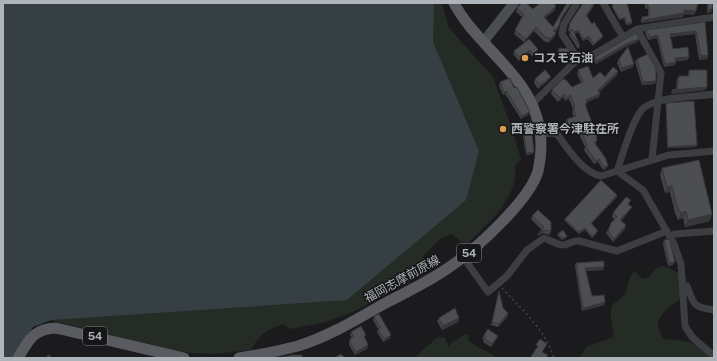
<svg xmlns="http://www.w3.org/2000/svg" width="717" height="361" font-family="'Public Sans','Noto Sans JP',sans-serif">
<rect width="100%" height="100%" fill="#1b1b1d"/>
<!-- green -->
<path fill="#252c25" d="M186,3H442L449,28L493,77L512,129L521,159L515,166C519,198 487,224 466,245L451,234L440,239L423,256L426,273L355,311L326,322L290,329L283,324C267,330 259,334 251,350L215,354L192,353L164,349L51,320L33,327Z
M663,266L685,275L687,281C685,287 683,294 679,299C678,301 674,303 672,305C658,316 653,325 664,339C691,342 691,339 712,358H580L586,347L614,337C613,333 610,313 611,309C613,302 620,300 624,295C630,288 626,278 635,271L642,279L648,278L656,268Z
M466,334L469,335L468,339C476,349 486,348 496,358H414L438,337L445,338L449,347L451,343Z"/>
<!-- water -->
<path fill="#363f44" d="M3,3H434L433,42L479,151L466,200L347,300L51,320L33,327L12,358H3Z"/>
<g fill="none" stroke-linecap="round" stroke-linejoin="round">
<!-- path -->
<path stroke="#424548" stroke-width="1.5" stroke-dasharray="2 3" stroke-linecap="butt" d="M502,288C522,310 545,329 554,358"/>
<!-- street -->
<path stroke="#3c3e41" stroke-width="7" d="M577,3L564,24L562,34L578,59
M603,3L623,37
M637,29L661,73L652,159
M714,94C694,97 662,96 645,107C634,113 622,157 617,171L643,190L674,244L681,264L685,326L692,337L714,356
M532,104L578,59L584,60L637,29L714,17
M541,134L554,133L558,135C567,148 584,174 601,176L669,155L714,151
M669,236L675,234L714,231
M463,257L488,292L507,276L527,250L544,238C550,240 558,245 563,245C569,245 572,240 579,241L617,251L667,231
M683,286H687C694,305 693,307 714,310"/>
<!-- secondary -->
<path stroke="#4a4d51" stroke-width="10" d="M484,41L514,3"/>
<!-- primary -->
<path stroke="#595b60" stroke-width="11" d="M18,358C29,340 33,329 56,328L184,358
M239,358C259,355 279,351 298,346C327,337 354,321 380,306C404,293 429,282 451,266C476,249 530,200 538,171C541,157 542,139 539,126C529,74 477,47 454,3"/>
</g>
<!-- wall -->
<path fill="#424346" d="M567,3H572L560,20L558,29L555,32L556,33L554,37L548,43L546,41L545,42L534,31L524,42L514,34L522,17L516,12L517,8L555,10L545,18L553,27Z
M612,3H627L632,24L626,25L624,19L619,20L613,9Z
M642,3H698L694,15L684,14L683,17L641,23V20L642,17L648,16V9H645V3Z
M700,3H714V7L713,6L711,12L707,13V4Z
M594,4L593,7L587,16L592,24L603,36L602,38L593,46L588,39L583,41L578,32L575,34L580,46L578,49L569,35L570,32L568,30L569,26L570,23Z
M705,22L708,55L707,59L699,60L695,34L670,37L673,49L688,60L676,61L675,65L664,67L657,38L648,40L645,33L646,30Z
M638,42L625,47L596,64L594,60L595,57Z
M559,48L570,56L568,60L557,59L558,52Z
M538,49L537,52L532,56L529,53L519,61L513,54L514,51Z
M619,59L633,67L621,72L617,63Z
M637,59L656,81L655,84L642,85L635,62Z
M578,70L593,78L605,77L618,71L617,75L599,92V97L587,102L586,106L597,137L596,144L606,169L603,170L598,162L594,164L584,150L585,147L578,132L574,133L572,126L567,128L565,122L567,119L574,117L572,112L573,109L569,99L565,101L563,97L558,102L551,94L552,90L572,87L581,83L577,74Z
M689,70L707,87L705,90L671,94L676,89L677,79L679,76H688Z
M535,79L549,80L538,89L534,83Z
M500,82L514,88L528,115L521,119L505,94L503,95L499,86Z
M666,103L696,147L667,148L666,105Z
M517,126L525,132L519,134L516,128Z
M524,135L534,152L533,154L526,155L523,137Z
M662,168L710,221L685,227L683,218L678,220L675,213L670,192L665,193L660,175Z
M617,197L591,224L597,233L592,238L585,230L579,234L564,220L565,219Z
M629,204V205L632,207L630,210L621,221L625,229L613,242L606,233L608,230L609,228V227L610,224L614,219L612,217L613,213Z
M532,216L551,231L549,235L543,233L537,236L542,230L531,219Z
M558,234L567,237L562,240L557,235Z
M664,240L673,265L668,266L663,244Z
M576,263L603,270L586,271L592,296L605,302L604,305L582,311L575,266Z
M499,291L503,308L508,313L507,317L498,327L491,325Z
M374,316L390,338L383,342L377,332L378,329L373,320Z
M439,318H459L458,322L442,330L437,321Z
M351,332L365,338L368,345L367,349L355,355L349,345V343L350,339L352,338L350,335Z
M484,335L496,340L491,347L483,342L484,340L482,339Z"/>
<!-- shaded-wall -->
<path fill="#363739" d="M571,3H572L560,21L561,18Z
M594,4L593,7L585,18L586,15Z
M556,6L555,10L542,21L544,17Z
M647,6H649L648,9H645Z
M712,9L711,12L707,13L708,10Z
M684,10L696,11L694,15L684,14L683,17L641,23L643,20Z
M625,17L624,19L619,20L620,19Z
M632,22V24L626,25V24Z
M559,26L558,29L552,35L553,31Z
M536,27L534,31L524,42L526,39Z
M578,30V32L574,34L575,32Z
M696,31L695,34L669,37L670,34Z
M556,33L554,37L548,43L550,39Z
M658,35L657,38L648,40L650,37Z
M589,36L588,39L583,41L584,39Z
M603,36L602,38L593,46L594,44Z
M639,39L638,42L625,47L596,64L597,61L626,44Z
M538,49L537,52L532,56L533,54Z
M530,50L529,53L519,61L520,58Z
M708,55L707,59L699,60L701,56Z
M558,56H570L568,60L557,59Z
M689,57L688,60L674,62L675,58Z
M676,62L675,65L664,67L665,64Z
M634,64L633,67L621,72L622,68Z
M618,71L617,75L597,94L598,90Z
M551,77L549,80L538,89L540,85Z
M656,81L655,84L642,85L643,82Z
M707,87L705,90L671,94L672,90Z
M506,91L505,94L503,95L504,92Z
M564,94L563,97L558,102L560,98Z
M600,94L599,97L585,103L586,100Z
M571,95L569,99L565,101L566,98Z
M530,112L528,115L521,119L522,116Z
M573,123L572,126L567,128L568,125Z
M580,128L578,132L574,133L576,130Z
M526,130L525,132L519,134V132Z
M697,145L696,147L667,148L668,147Z
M534,152L533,154L526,155L527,153Z
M599,159L598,162L594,164L596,161Z
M608,166L606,169L603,170L604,167Z
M672,186L670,192L665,193L667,187Z
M617,195V197L590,225L591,223Z
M632,207L630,210L619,224L620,220Z
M686,211L683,218L678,220L681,213Z
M712,214L710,221L685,227L688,220Z
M626,225L625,229L613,242L614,239Z
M585,228V230L579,234V232Z
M544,230L543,233L537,236L539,233Z
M567,236V237L562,240L563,238Z
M675,262L673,265L668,266L669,263Z
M604,267L603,270L584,271L585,268Z
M605,302L604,305L582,311L583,308Z
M508,313L507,317L498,327L499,324Z
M459,318L458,322L442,330L443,326Z
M391,335L390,338L383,342L384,339Z
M498,336L496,340L491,347L492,344Z
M368,345L367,349L355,355L356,352Z"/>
<!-- building -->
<path fill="#4d4e51" stroke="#363739" d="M522,3H526L533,9L540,3H553L556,6L544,17L553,27L567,3H571L561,18L559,26L553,31L556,33L550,39L548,37L546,38L536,27L526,39L515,30L524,14L517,8Z
M583,3H593L594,4L586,15L592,24L594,22L603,36L594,44L589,36L584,39L578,30L575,32L569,28L570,23Z
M612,3H627L632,22L626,24L625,17L620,19L613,8Z
M647,3H698L696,11L684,10V13L643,20L642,17L649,16V6H647Z
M708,3H713L712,9L708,10Z
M705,22L708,55L701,56L696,31L670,34L673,49L688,47L689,57L675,58L676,62L665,64L658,35L650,37L646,30Z
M573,30L580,46L570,32Z
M636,33L639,39L626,44L597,61L595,57Z
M529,39L538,49L533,54L530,50L520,58L514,51Z
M628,47L634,64L622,68L619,59Z
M559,48L569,49L570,56H558Z
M648,54L656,69V81L643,82L637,59Z
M588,66L593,78L600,72L605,77L613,67L618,71L598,90L600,94L586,100L587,103L585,104L597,137L596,138L597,141L594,142L606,159L608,166L604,167L599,159L596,161L586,147L587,145L580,128L576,130L573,123L568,125L567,119L576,116L573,108H575L571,95L566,98L564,94L560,98L552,90L563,79L566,80L572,87L583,82L578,70Z
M545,70L551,77L540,85L535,79Z
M689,70H707V87L672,90L677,89L679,76H689Z
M510,78L514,88L517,87L530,112L522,116L506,91L504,92L500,82Z
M694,101L697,145L668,147L666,103Z
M524,124L526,130L519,132L517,126Z
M532,134L534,152L527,153L524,135Z
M699,160L712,214L688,220L686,211L681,213L677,206L672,186L667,187L662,168Z
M601,180L617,195L591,223L598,231L592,236L585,228L579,232L565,219Z
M626,197L631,200L628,204L632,207L620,220L626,225L614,239L608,230L611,225L610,224L617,217L613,213Z
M538,210L551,222V231L544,230L539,233L544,227L532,216Z
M563,230L567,236L563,238L558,234Z
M669,239L670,241L675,262L669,263L664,240Z
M604,261V267L585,268L592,296L604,295L605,302L583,308L576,263Z
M499,291L503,308L508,313L499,324L492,322Z
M455,308L459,318L443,326L439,318Z
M379,314L391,335L384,339L378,329L380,328L374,316Z
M361,326L366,335L364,336L368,345L356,352L350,342V339L354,337L351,332Z
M488,329L498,336L492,344L484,338L486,336L484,335Z
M540,339L547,344L542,352L548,355L546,358H530L538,346L536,345Z
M341,354L345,358H334Z
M48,355L53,358H46Z
M292,355H302V358H282V357Z"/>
<!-- markers -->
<g fill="#dc9e53" stroke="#161618" stroke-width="1.5">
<circle cx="525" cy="58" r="4"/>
<circle cx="503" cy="129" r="4"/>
</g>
<g text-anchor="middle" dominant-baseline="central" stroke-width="3" stroke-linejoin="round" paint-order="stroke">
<!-- shield labels -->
<g fill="#161618" stroke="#818589" stroke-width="1">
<rect x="457" y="244" width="24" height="18" rx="3"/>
<rect x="83" y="327" width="24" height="18" rx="3"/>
</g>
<g font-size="11" font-weight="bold" fill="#afb4ba">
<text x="469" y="253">54</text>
<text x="95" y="336">54</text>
</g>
<!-- poi labels -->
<g font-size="12" font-weight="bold" fill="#afb4ba" stroke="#161618" text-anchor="start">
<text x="533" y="58">コスモ石油</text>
<text x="511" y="129">西警察署今津駐在所</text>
</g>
<!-- street labels -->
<g font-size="12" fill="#afb4ba" stroke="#161618">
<text transform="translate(402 279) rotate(-29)">福岡志摩前原線</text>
</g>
</g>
<!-- border -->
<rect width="717" height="361" fill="none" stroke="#afb4ba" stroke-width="8"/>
</svg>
